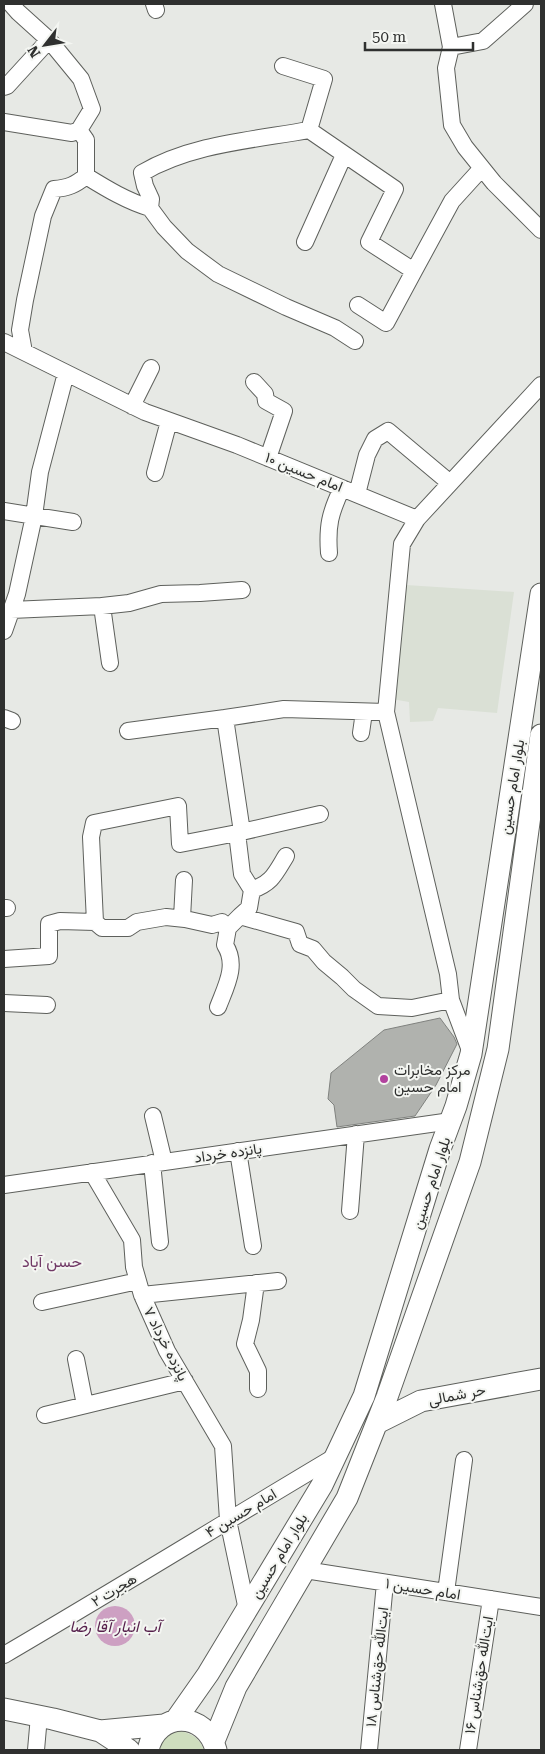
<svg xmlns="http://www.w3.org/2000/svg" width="545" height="1754" font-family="'Roboto Serif',Vazirmatn,serif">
<rect width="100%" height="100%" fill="#e7e9e5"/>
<!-- built -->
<path fill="#dae0d5" d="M406,585L514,592L497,713L438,708L433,721L410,722L409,702L392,699Z"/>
<!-- green -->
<path fill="#ceddbe" d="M181,1731C193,1734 200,1739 204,1750H157C164,1739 168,1733 181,1731Z"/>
<!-- water -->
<path fill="#cda0c2" d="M95 1626a20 20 0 1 1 40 0a20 20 0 1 1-40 0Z"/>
<!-- building -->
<path fill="#b0b2ae" stroke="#80827f" d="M440,1018L454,1037L457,1044L436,1085L415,1116L337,1127L334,1105L328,1099L331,1073L384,1030Z"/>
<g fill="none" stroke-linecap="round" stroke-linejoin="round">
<defs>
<path id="minor" d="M11,4L18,12L49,40L81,79L92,109L79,130L86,140V176C107,189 127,201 150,208L151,199L145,186L142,173C191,144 253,140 309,130L395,189L369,242L414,271L452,201L482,168
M154,4L156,10
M443,4L451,47L446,68L452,125L465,147L494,183L541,230
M451,47L483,41L525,4
M283,66L324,79L309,130
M4,87L7,86L49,40
M4,122L72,133L79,130
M150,208L164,227L187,251L218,274L286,307L335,328L355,341
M305,242L344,155
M358,305L386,323L414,271
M4,342L24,352L20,330L25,300L43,216L54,189C68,188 75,185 86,176
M24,352L145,412L237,445L417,519L541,385
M254,382L265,394L266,401L284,411L268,458
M132,406L151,368
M155,473L169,421
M357,494L367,455L375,439L388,431L450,483
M4,511L73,522
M417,519L402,544L386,712L448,974L451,1000L471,1053
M329,553C327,526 330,513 342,488
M102,606L110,663
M11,610L102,606L129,603L161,594L200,593L242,590
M4,631L17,594L34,516L40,472L66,373
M4,718L12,721
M225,718L284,709L386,712
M128,731L225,718L242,832
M361,733L364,712
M237,833L320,814
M252,890C272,883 275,874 286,856
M4,908H7
M182,918L184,880
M228,928L222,922L212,925L185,919L166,917L137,922L128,928H102L95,922L91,837L94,823L178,806L180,844L237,833L242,874L252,890L249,908L240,916
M4,959L49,956V924L60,921L95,922
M4,1003L47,1005
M218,1007C226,986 238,965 225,945L228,928L240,916L296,932L300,944L313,949L324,962L342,977L354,989L378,1006L412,1008L451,1000
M153,1116L164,1162
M238,1151L253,1246
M152,1163L160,1242
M92,1172L132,1240L134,1267L142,1295L167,1351L223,1446L228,1520L247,1610
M4,1185L451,1121
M350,1211L356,1134
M256,1283L251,1320L245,1344L258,1371V1389
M142,1295L278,1281
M42,1302L138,1281
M76,1359L85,1405
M45,1415L185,1381
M305,1570L541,1607
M446,1592L464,1460
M4,1655C115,1590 225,1522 336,1456
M36,1750L39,1716
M369,1750L385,1583
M468,1750L491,1599"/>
<path id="major" d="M377,1423L421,1401L541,1379
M4,1709L53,1719L100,1731
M175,1721L208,1674L322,1485L364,1396L440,1149L456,1106L471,1054L541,594
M214,1741L236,1687L347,1498L387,1397L470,1162L498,1049L541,735
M129,1750L100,1731L164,1725
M148,1750C157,1710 206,1711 216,1750"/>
</defs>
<!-- minor casing -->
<use href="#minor" stroke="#5e605c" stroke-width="18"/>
<!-- major casing -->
<use href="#major" stroke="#5e605c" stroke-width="23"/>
<!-- minor -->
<use href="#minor" stroke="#fff" stroke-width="16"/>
<!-- major -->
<use href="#major" stroke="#fff" stroke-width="21"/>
</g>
<!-- markers -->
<circle fill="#b2429e" stroke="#f4f6f2" stroke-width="2" cx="384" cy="1079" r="5"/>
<g text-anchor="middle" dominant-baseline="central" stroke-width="4" stroke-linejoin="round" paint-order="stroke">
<!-- street labels -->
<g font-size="15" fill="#2f302f" stroke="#f4f6f2">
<text transform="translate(304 472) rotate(22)">امام حسین ۱۰</text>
<text transform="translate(512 787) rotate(-81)">بلوار امام حسین</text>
<text transform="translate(228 1153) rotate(-8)">پانزده خرداد</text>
<text transform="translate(431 1183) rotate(-72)">بلوار امام حسین</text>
<text transform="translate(166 1344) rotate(63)">پانزده خرداد ۷</text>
<text transform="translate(457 1395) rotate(-11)">حر شمالی</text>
<text transform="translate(241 1513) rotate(-31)">امام حسین ۴</text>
<text transform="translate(279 1556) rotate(-59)">بلوار امام حسین</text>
<text transform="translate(423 1589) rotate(9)">امام حسین ۱</text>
<text transform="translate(114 1590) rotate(-31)">هجرت ۲</text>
<text transform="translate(377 1667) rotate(-84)">ایت‌الله حق‌شناس ۱۸</text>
<text transform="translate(479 1675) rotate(-81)">ایت‌الله حق‌شناس ۱۶</text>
</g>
<!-- poi labels -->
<g font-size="15" fill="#2f302f" stroke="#f4f6f2" text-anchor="start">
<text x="394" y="1070">مرکز مخابرات<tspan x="394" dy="17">امام حسین</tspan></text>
</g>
<!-- neighbourhood labels -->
<g font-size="16" fill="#713966" stroke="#f4f6f2">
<text x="52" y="1261">حسن آباد</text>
</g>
<!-- water labels -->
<g font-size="16" font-style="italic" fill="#551f4b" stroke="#f4f6f2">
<text x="115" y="1626">آب انبار آقا رضا</text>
</g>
</g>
<!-- border -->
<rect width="545" height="1754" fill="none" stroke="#2f302f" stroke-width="10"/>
<!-- north arrow -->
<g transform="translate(45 45) rotate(239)" stroke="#f4f6f2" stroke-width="4" paint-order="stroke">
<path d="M0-4L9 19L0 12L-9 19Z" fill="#2f302f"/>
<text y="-8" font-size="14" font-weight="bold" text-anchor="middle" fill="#2f302f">N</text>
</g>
<!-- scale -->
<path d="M365 42v8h108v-8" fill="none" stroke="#2f302f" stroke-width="2.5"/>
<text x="372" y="42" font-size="15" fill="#2f302f" stroke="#f4f6f2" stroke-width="4" paint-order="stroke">50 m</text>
</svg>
